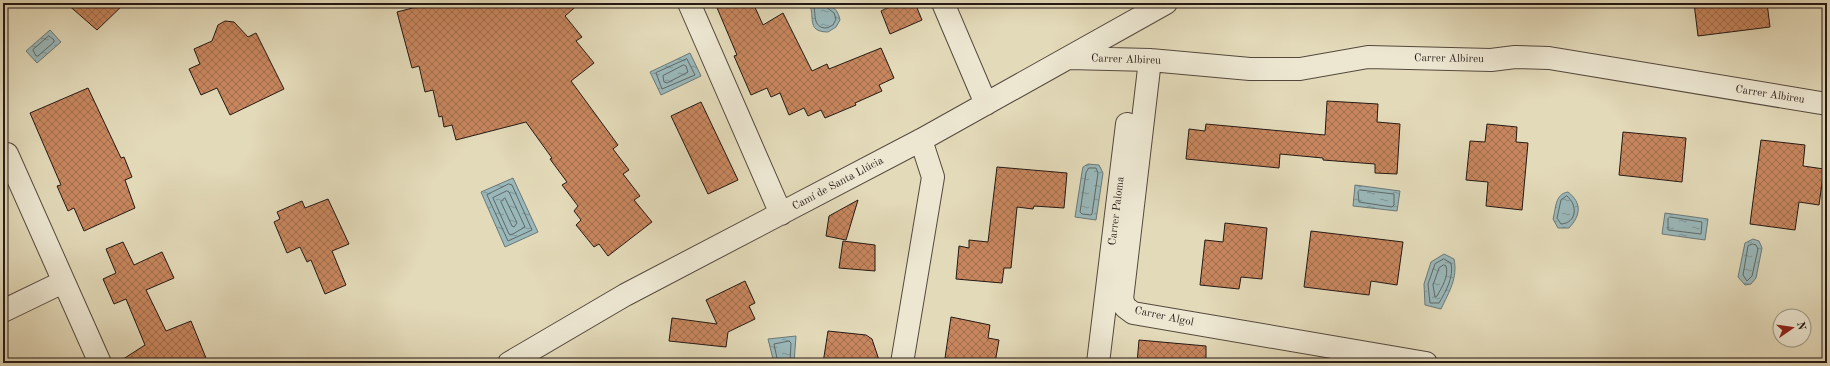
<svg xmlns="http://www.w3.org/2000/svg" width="1830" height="366" font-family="'Old Standard TT',serif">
<defs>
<pattern id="water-ripples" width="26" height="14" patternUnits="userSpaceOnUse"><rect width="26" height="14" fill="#9ab8ba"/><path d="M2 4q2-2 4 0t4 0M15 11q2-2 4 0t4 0" fill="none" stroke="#7d9596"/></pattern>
<pattern id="building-cross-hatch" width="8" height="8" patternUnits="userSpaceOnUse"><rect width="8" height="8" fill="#c7865e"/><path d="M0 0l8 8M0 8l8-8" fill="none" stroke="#a16d4c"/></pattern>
</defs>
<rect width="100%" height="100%" fill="#e3dab9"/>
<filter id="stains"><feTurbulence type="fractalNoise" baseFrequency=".005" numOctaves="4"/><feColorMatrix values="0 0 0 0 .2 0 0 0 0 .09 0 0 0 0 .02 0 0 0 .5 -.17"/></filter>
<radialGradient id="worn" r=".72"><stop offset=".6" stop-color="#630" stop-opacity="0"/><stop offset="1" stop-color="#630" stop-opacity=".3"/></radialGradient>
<!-- water -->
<path fill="url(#water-ripples)" stroke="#6b7878" d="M808,3C823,3 837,3 840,20L836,27L828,32C804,32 817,14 808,3Z
M50,30L61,42L37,63L26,51Z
M690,53L701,76L661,95L650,72Z
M1088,164L1099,165L1103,173L1096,220L1075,217L1082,172L1083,167Z
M513,178L538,232L505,247L481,192Z
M1355,185L1400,191L1397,211L1353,206Z
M1568,192C1582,203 1581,215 1569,228H1558L1553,219C1556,208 1555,194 1568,192Z
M1665,213L1708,219L1705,240L1662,234Z
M1753,239L1759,241L1762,248L1756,278L1751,284L1745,285L1738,277L1745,243Z
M1444,254L1454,259C1458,278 1449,292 1441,309L1425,305L1424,284L1431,262Z
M796,336L794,363H774L768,339Z"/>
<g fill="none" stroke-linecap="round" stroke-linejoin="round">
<!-- shore -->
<path stroke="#5f6867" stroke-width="1" d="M813,3C817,13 811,28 827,28L833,25L836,19L834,13L826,7L825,3
M49,36L54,40V42L38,56H36L33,50Z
M687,59L695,75L662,89L656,73Z
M684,65L686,66L688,72L667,83L664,82L663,76Z
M1089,168H1096L1098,173L1092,214L1091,215L1082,214L1080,212L1086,173Z
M509,184L512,185L532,230L508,241L487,195Z
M1360,190L1394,194V205L1392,207L1359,202L1358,192Z
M507,191L509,192L525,227L511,235L509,234L493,198Z
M1567,196C1578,205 1577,223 1561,224L1557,218L1561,200Z
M505,198L517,223L514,227L512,226L501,202Z
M1670,217L1702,222L1701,234L1668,230V219Z
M1753,244L1756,245L1758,249L1752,276L1747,281L1743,275L1748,246Z
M1444,259L1451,263C1454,277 1446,291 1439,303H1430L1428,284L1435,264Z
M1444,265L1446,266C1449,276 1442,287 1437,296L1435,297L1433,285L1439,268Z
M778,363L774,344L789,341L791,343L790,363"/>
</g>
<!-- building -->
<path fill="url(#building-cross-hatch)" stroke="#241914" d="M66,3H125L97,30Z
M432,3H580L565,16L582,37L576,41L594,63L571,81L618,145L613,149L629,170L623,174L640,196L634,200L652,222L608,256L599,244L594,247L576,225L581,220L574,211L578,206L562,185L567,182L550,159L552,158L526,122L456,140L452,125L444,127L442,116L439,117L433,90L425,92L419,66L412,68L397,12Z
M715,3H753L763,25L783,13L812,71L827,64L829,69L881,48L894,78L879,85L882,91L855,103L856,105L825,118L821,110L808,116L804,108L789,115L780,93L771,97L767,88L751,95L734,56L737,55Z
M897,3H915L922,20L890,34L881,11Z
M1694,3H1767L1770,27L1698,36Z
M225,21L234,22L248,37L256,33L284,89L230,115L217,88L201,95L189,69L200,64L194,49L212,41L218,25Z
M88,88L121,158L124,157L132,177L125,180L135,208L84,231L74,208L68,211L57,186L61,185L30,113Z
M1327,101L1378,104L1377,122L1400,124L1397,174L1375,173V164L1323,160V158L1280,154L1279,168L1186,159L1189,129L1205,131L1206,124L1325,135Z
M701,102L738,180L708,194L671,116Z
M1487,124L1517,127L1516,142L1528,143L1522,210L1486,206L1488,182L1466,180L1470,141L1485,142Z
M1623,132L1686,138L1682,182L1619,175Z
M1761,140L1805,145L1803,166L1824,169L1819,205L1799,202L1795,230L1750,224Z
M997,167L1067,173L1064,208L1034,206L1033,209L1017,207L1011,268H1004L1002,283L956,279L959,246L969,248V240L988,242Z
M328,199L349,244L332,251L346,285L325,294L311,260L307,262L300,247L287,253L274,222L280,219L277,212L302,201L305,208Z
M858,200L846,240L826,236L829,216Z
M1225,223L1267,228L1262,279L1241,277L1239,289L1200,285L1205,240L1223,242Z
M1311,231L1403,242L1397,285L1371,281L1369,295L1304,287Z
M843,241L875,245V271L839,268Z
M123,242L134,265L162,252L174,278L146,290L166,331L191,321L208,363H117L145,345L126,299L114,304L103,279L116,273L106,249Z
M745,281L755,303L749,306L755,319L728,332L726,347L669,341L672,318L717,324L706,300Z
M951,317L990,325L988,338L999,340L995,363H977L945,358Z
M828,331L866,335L872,339L880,363H823Z
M1139,340L1206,346V363H1137Z"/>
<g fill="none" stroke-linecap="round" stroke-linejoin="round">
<defs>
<path id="minor" d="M689,3L781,214
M943,3L986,104
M1069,58L1150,60L1250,69H1300L1368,57L1491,60L1515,57L1549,58L1827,104
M1150,60L1122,299L1125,307L1133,313L1426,363
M7,154L100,363
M3,311L63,282
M509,363L625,295L921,140L1166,3
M902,363L933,177L921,140
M1098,363L1127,124"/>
</defs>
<!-- minor casing -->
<use href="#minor" stroke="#54493d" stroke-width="24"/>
<!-- minor -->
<use href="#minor" stroke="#ede7d2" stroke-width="22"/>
</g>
<g text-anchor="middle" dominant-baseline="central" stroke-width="3" stroke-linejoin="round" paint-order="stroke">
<!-- street labels -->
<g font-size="11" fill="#241914" stroke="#ede7d2">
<text transform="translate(1449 59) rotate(1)">Carrer Albireu</text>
<text transform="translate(1126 60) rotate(2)">Carrer Albireu</text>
<text transform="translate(1770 95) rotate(9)">Carrer Albireu</text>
<text transform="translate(838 184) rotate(-28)">Camí de Santa Llúcia</text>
<text transform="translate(1117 211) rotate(-83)">Carrer Paloma</text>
<text transform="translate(1164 317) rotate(12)">Carrer Algol</text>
</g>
</g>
<!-- margin -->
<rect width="1830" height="366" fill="none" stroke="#e3dab9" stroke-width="16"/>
<rect x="4" y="4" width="1822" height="358" fill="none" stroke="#241914" stroke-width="2"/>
<rect x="8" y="8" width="1814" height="350" fill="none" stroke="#241914"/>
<!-- north arrow -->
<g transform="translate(1792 328) rotate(77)"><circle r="19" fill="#ede7d2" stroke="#9d9586"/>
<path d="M0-3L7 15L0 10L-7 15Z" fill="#8f2418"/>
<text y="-6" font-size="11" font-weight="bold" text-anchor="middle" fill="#241914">N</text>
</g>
<rect width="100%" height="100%" filter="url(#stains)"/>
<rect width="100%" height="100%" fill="url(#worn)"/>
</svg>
